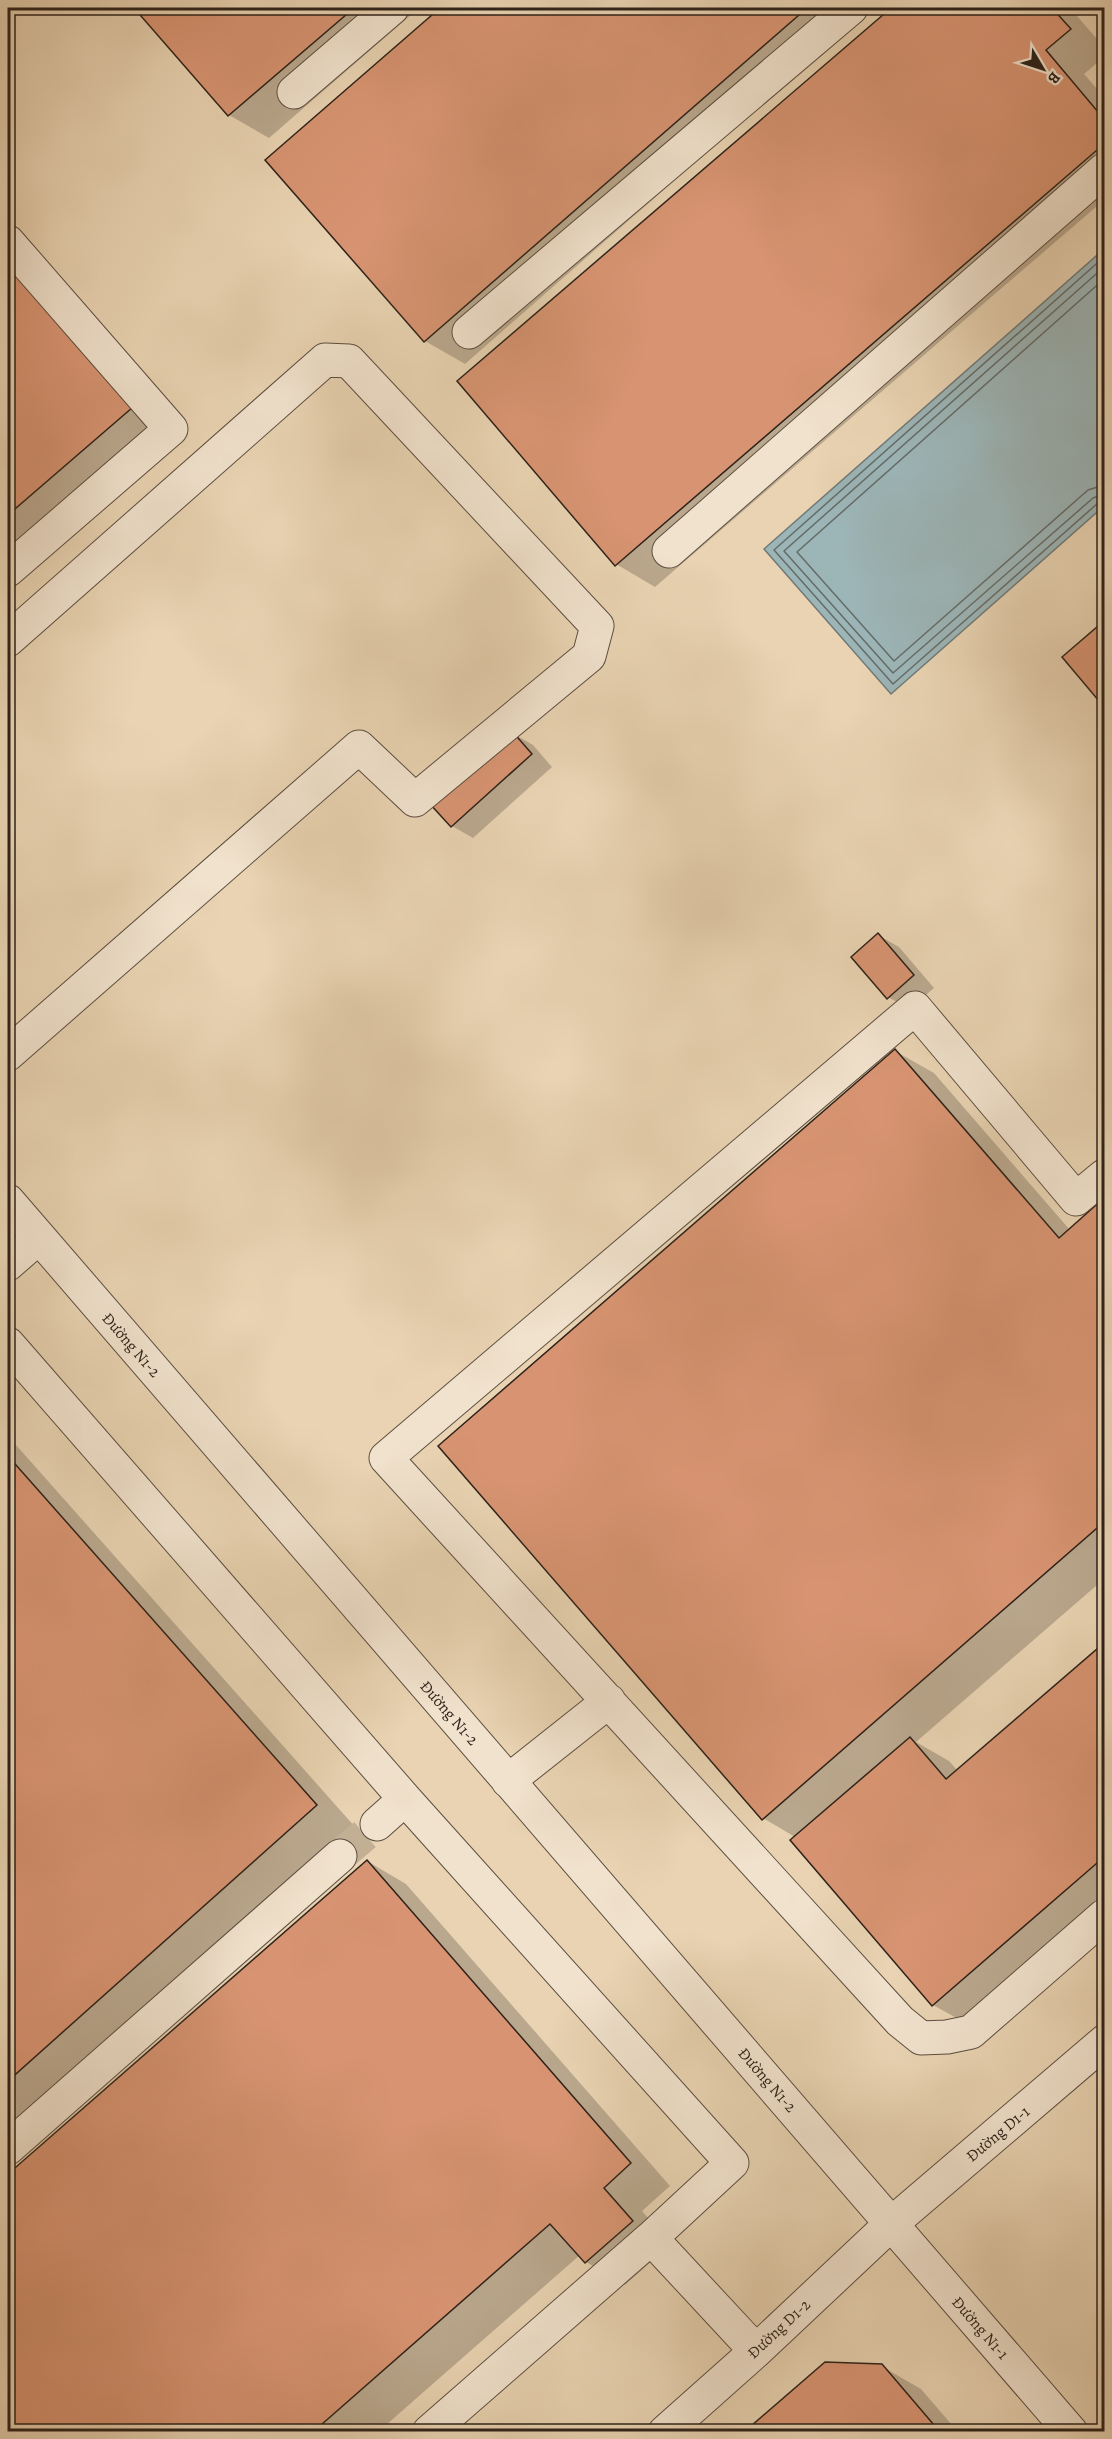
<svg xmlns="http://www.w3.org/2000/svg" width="1112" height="2439" font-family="Alegreya,serif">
<rect width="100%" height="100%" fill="#e9d3b2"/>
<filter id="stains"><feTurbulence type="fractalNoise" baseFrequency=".00333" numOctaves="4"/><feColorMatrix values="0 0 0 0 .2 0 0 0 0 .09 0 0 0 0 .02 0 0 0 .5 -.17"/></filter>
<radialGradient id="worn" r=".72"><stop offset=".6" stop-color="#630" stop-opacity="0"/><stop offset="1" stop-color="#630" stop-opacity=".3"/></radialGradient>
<!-- water -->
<path fill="#9cb5b7" stroke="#707a78" stroke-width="1.5" d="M1104,249V506L891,694L764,549Z"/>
<!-- shadow -->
<path fill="#0003" d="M136,8H419L269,138L229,115Z
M442,8H871L465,364L425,341L267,160Z
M893,8H1070L1104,47V57L1084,74L1104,97V200L655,587L616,564L459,381Z
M8,224L179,424L8,572Z
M1104,623V704L1064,657Z
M512,733L533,745L552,767L473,838L452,826Z
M878,935L899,947L934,988L909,1009L888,997Z
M895,1051L934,1073L1070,1230L1104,1200V1579L916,1742L949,1761L958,1771L1104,1645V1914L973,2027L933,2005L795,1837L763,1818Z
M8,1436L356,1828L8,2139Z
M367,1861L406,1884L670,2186L642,2211L671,2244L625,2285L586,2262L580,2255L378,2432H8V2176Z
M881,2366L921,2389L958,2432H746Z"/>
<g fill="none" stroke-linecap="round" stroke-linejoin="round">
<!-- shore -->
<path stroke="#646c68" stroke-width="1.5" d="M1104,257L774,550L893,684L1098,503L1104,502
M1104,267L784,551L893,673L1093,498L1104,494
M1104,279L797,552L894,661L1088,490L1104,485"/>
</g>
<!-- building -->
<path fill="#d89472" stroke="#2d221a" stroke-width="1.5" d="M134,8H354L228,116Z
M440,8H807L424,342L265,160Z
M891,8H1052L1071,29L1046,50L1104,119V144L615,566L457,381Z
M8,246L140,401L8,515Z
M1104,621V707L1062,657Z
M512,731L532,754L451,827L430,804Z
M878,933L914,975L887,999L851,957Z
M895,1049L1059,1238L1104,1198V1522L762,1820L438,1446Z
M8,1456L317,1805L8,2081Z
M1104,1643V1857L932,2006L790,1840L910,1737L946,1779Z
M367,1860L631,2163L604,2188L633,2221L585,2263L550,2224L313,2432H8V2174Z
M825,2362L882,2364L940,2432H744Z"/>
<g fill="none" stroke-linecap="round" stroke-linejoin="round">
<!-- minor-tunnel -->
<path stroke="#c3b094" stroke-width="33" stroke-dasharray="33 16" stroke-linecap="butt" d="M340,1856L377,1824"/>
<defs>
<path id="minor" d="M294,92L392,8
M8,242L171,429L8,570
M469,332L851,8
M669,551L1104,170
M8,640L325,360L349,361L597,626L589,656L415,800L359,747L8,1054
M1104,1176L1076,1199L915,1008L386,1458L900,2021L921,2038L947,2037L971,2032L1104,1916
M8,1201L1071,2432
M8,1264L39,1237
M8,1344L405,1799L732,2163L651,2238L429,2432
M508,1781L609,1701
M377,1824L405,1799
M8,2148L340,1856
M651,2238L756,2351
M665,2432L756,2351L891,2224L1104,2042"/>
</defs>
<!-- minor casing -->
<use href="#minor" stroke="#5c4e40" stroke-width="35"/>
<!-- minor -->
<use href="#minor" stroke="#f1e2cd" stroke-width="33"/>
</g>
<g text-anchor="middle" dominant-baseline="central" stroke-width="5" stroke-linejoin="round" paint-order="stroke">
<!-- street labels -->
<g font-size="16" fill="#2d221a" stroke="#f1e2cd">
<text transform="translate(131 1345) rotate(49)">Đường N1-2</text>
<text transform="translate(449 1713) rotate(49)">Đường N1-2</text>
<text transform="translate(767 2080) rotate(49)">Đường N1-2</text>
<text transform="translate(998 2134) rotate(-40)">Đường D1-1</text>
<text transform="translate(980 2328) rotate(49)">Đường N1-1</text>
<text transform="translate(779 2329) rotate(-43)">Đường D1-2</text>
</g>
</g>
<!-- margin -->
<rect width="1112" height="2439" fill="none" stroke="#e9d3b2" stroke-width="30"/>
<rect x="9" y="9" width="1094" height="2421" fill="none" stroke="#2d221a" stroke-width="3"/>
<rect x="15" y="15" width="1082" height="2409" fill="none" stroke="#2d221a" stroke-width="1.5"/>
<!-- north arrow -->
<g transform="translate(1043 69) rotate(129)" stroke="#f1e2cd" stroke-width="4.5" paint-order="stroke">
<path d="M0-4.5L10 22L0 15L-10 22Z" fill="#2d221a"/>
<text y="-9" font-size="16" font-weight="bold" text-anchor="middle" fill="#2d221a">B</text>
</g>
<rect width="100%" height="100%" filter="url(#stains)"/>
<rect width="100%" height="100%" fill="url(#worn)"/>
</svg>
